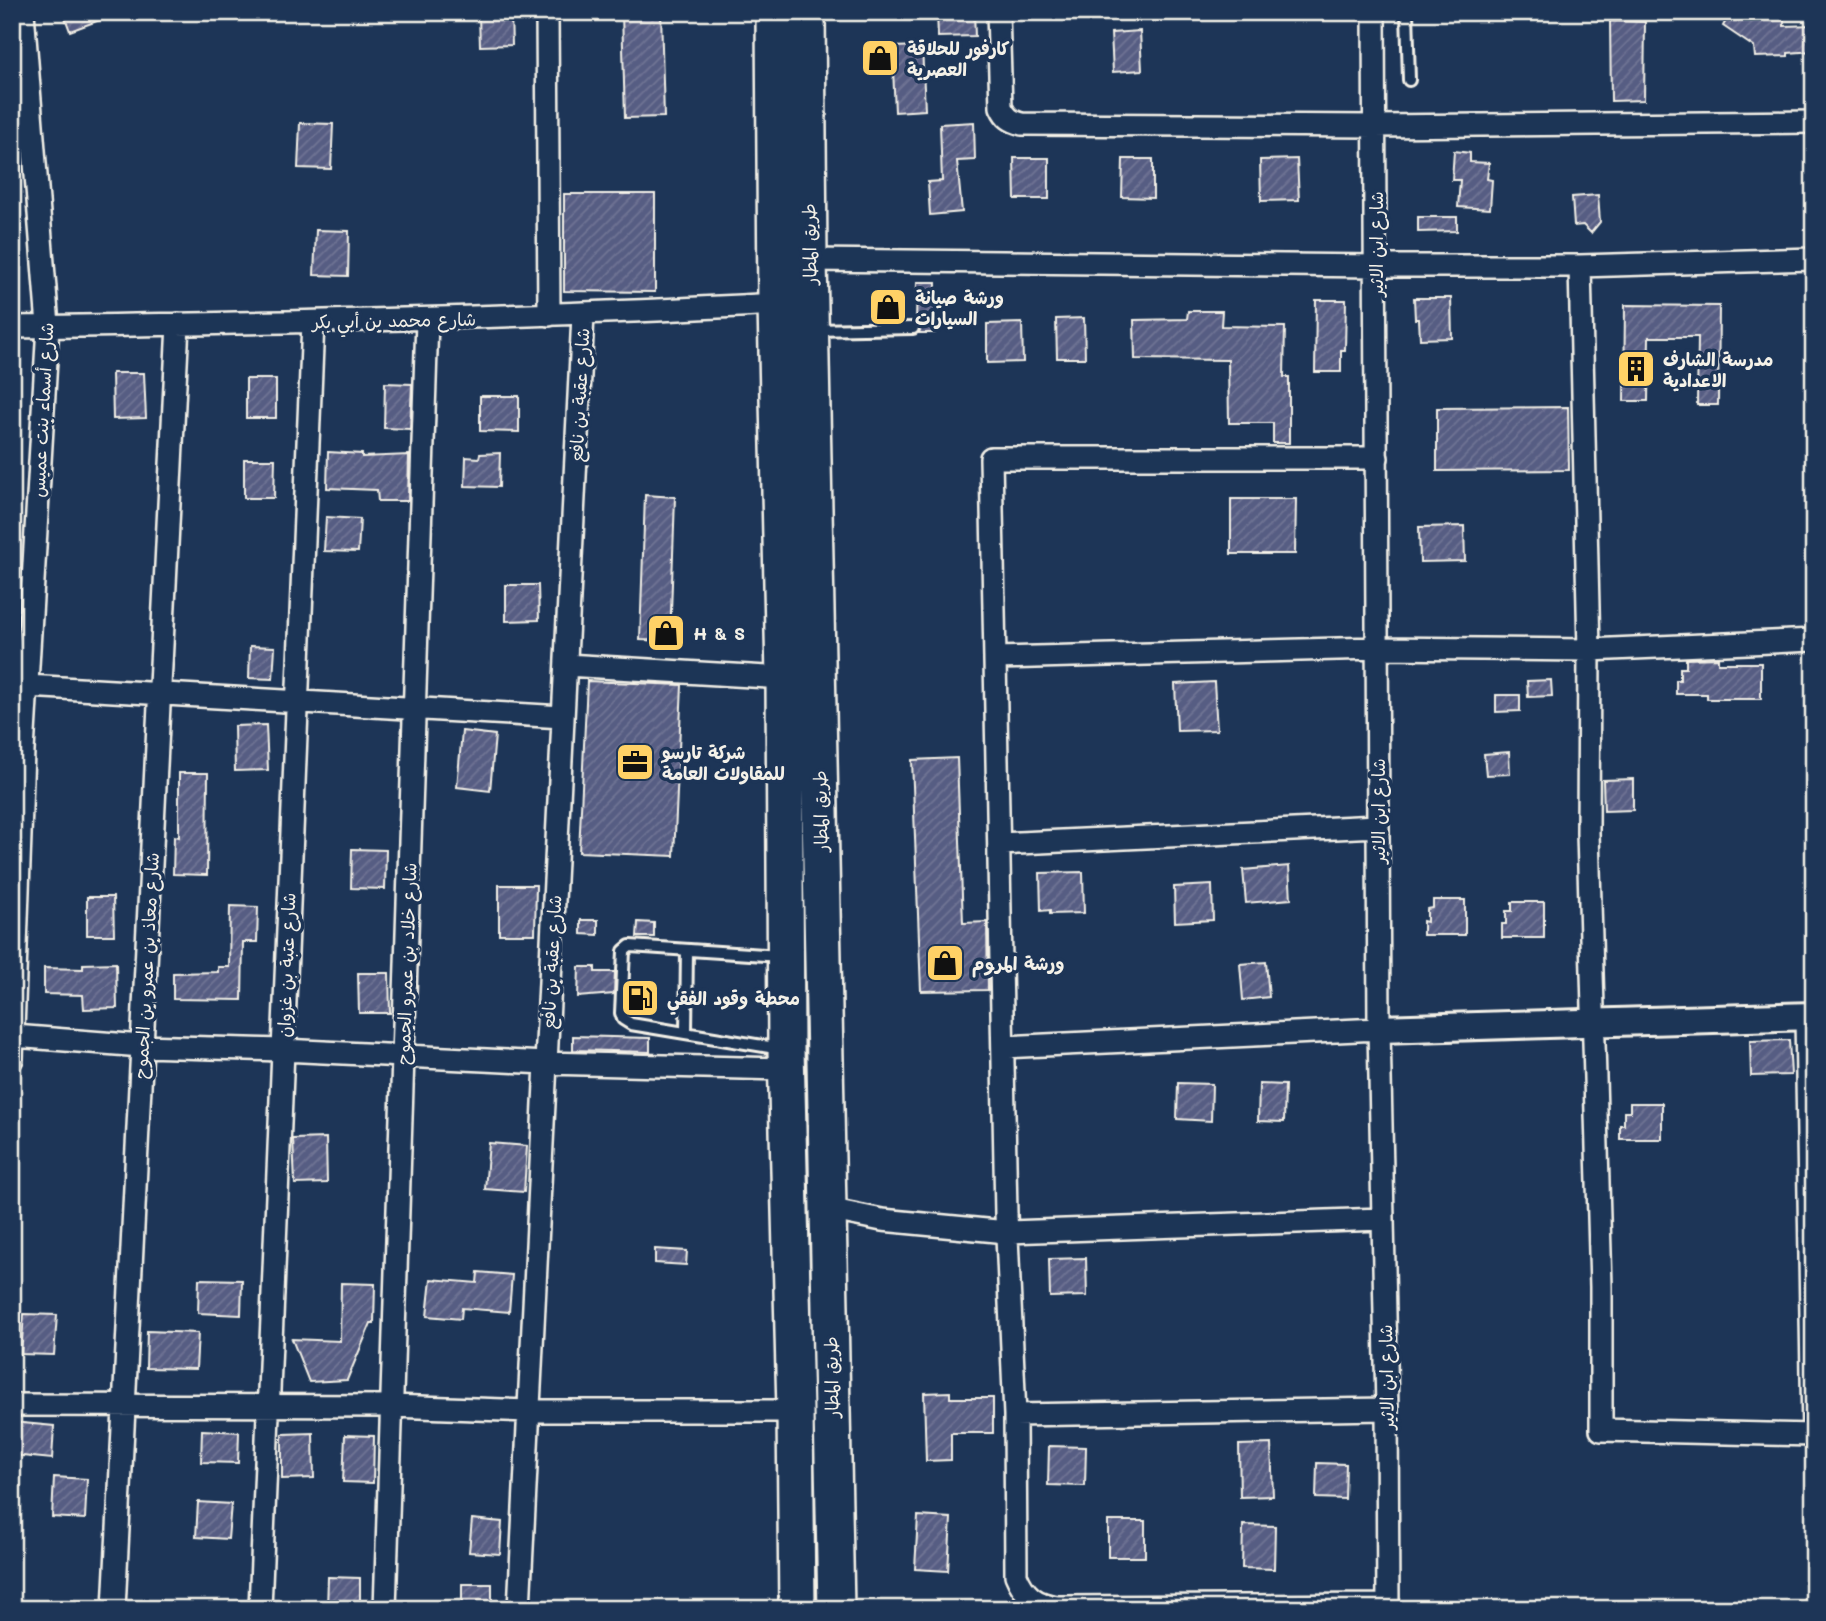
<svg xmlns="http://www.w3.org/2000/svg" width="1826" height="1621" font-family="Mali,'Playpen Sans Arabic',sans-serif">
<defs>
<pattern id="building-hatch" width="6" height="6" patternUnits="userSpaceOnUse" patternTransform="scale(1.75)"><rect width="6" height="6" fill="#575d83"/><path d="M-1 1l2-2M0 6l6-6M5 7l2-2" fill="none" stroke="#707595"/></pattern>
</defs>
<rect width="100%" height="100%" fill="#1d3557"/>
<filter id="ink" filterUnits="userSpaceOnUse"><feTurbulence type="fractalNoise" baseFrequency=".0143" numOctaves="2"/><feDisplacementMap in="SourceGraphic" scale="14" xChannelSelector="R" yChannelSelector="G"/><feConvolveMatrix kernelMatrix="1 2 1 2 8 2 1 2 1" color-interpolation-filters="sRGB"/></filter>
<g filter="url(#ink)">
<!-- building -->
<path fill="url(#building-hatch)" stroke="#f4f1e8" stroke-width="2" d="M63,12H116V14L70,31Z
M622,12H661L664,117L625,118Z
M937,12H974L975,36L938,37Z
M1731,12H1781V16H1784V26L1814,25V51L1788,53V56L1755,57L1754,47L1723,26Z
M511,14L512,45L480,46L479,16Z
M1610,21L1645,22L1644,100L1611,101Z
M1140,31L1142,70L1113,72L1111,33Z
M922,46L925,110L895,112L892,47Z
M974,122L975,160L957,161L962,212L930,215L928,182L942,181L940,124Z
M300,123L333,124L331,169L298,168Z
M1454,151L1470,153V162L1489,163L1487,179L1492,180L1490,209L1458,207L1460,180H1452Z
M1014,158H1049V199H1015Z
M1123,159H1153V198L1122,197Z
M1297,159L1299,200L1261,201L1260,160Z
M564,194H655V292L564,291Z
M1598,195L1600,222L1591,233L1583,225L1574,226L1572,197Z
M1418,217H1457V231L1418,232Z
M316,230L349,231L348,276L314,275Z
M917,282H936L935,333H919L921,327L916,321Z
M1414,298H1451L1452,338L1420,339L1419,319H1415Z
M1316,300H1346L1345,350H1341V372H1315Z
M1625,305L1719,306L1718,405H1697L1698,337H1649L1648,401H1624Z
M1188,311H1222L1221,326L1285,327L1284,377H1289V443H1273V423H1229L1228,360L1135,359L1134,320L1187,319Z
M1084,318L1085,358H1057L1056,319Z
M1022,323L1023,362L987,363V324Z
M112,373H144L146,418L113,419Z
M246,379H276V418H246Z
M385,383L412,384L410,429L384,428Z
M480,396H519V432L480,431Z
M1568,407L1569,470L1437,471V408Z
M328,452L362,454V457L409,455L408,501H378L377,490L327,488Z
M500,453L499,487L465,486L466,457L479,458L480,454Z
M244,459H275L274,498H244Z
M645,495L675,497L670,641L640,640Z
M1231,499H1296L1295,554H1231Z
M326,517L360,519L358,552L324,551Z
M1464,526L1465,561L1420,562L1419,527Z
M506,585H538L539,620L506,621Z
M250,646L275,647L273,679L249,678Z
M1718,658V663H1761V699H1707V694H1676V680H1680V668H1686V659Z
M1551,680L1552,696L1528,697L1527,681Z
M587,681L682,685L674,856L579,852Z
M1214,682L1217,730L1177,731L1175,684Z
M1496,695H1520V711L1496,712Z
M266,725L268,770L235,771L234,726Z
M462,731L495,735L490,791L457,787Z
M1509,752L1510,774L1486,775L1484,754Z
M957,758L963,923L987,922L988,990L921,991L912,760Z
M179,773H208L207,875L173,874L174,836L179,837Z
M1633,779V810L1604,811L1603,780Z
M352,849L386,850L385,889L351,888Z
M1289,866L1291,899L1246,903L1243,870Z
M1083,872L1084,913L1050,914V910L1041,911L1040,873Z
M499,885H536L535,934H499Z
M1212,885L1213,920L1175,922L1174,887Z
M87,897H113L114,935H87Z
M1433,900H1465V935H1423V921L1427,922V909L1433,908Z
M1512,902H1544V938H1502V924H1506V911H1512Z
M230,906L258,907L257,942H243L242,1000L173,999V973L218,972V967H229Z
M581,920H598V935L581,934Z
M638,922L654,923V937H637Z
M1266,962L1269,997L1243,1000L1240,964Z
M116,963L117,1008L84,1009L83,995L44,994V968L83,969V964Z
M579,967H595V972H615L614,994L578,997Z
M358,973H389L390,1013H359Z
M573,1036L650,1038V1052L573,1050Z
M1789,1040L1791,1075L1751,1076L1750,1041Z
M1178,1083L1212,1084L1211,1121L1177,1119Z
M1259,1084L1285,1085L1284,1122L1258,1121Z
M1630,1103H1662V1139H1620V1125H1624V1112H1630Z
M326,1138L327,1183L295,1184L293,1139Z
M489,1143L527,1146L524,1192L485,1189Z
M655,1249L687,1251L686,1265L655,1263Z
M1086,1258L1087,1296L1050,1297L1049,1259Z
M478,1272L512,1275L509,1312L462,1308L461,1319L427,1316L431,1279L477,1283Z
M199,1279L242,1280L241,1315L198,1313Z
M341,1283L375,1284L374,1323H371L347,1380L309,1382L292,1339L340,1341Z
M24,1314L57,1315L54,1355L21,1354Z
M147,1331L198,1333L196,1369L146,1368Z
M950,1392V1398H993V1433H951V1460L926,1461L924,1393Z
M12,1422L54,1426L52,1459L12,1455Z
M202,1430L239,1432L238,1463L201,1462Z
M313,1433L314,1478L282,1479V1434Z
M345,1435L374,1436L373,1483L343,1482Z
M1271,1444L1273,1496L1240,1497L1239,1445Z
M1049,1446L1086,1447L1085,1486L1048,1485Z
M1317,1463L1346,1464L1345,1499L1316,1498Z
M54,1477L87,1479L85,1519L52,1517Z
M198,1502L231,1504L228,1539L196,1537Z
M918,1516L951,1518L948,1571L915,1569Z
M472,1519L502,1522L500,1554L469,1552Z
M1108,1521H1145V1557H1108Z
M1243,1525L1275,1526L1274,1569L1242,1568Z
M328,1577L360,1578V1609H327Z
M462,1584H492V1609H462Z"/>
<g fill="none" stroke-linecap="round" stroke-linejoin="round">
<defs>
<path id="service" d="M1407,12L1409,80
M814,330L913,328
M780,956L630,946L624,951L621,1013L623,1019L631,1024L781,1049
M686,1033L687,950"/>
<path id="minor" d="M547,12L549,315
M998,12L1001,107C1006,118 1011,121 1022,124L1375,126L1814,122
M1374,12L1379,1029L1387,1409L1388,1609
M809,260L1376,266H1580L1814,259
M1580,266L1589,650L1588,833L1601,1287V1430L1814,1435
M12,327C267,323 522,318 776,304
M1377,458H991L1006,1214L1015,1415L1016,1575C1024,1595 1035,1604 1057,1607L1388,1605
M995,658L1377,648L1589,650L1814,640
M566,665L784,678
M27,686L563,717
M999,844L1378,826
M1806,1017L1813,1435
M14,1036L142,1046L283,1050L546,1063L786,1069
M1003,1047L1379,1029
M12,1059L23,751L48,326L23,12
M828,1209L882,1220L1007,1232L1382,1219
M12,1405L391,1406L529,1411H795
M1015,1415L1387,1409
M114,1609L178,324
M260,1609L313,322
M385,1609L427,320
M519,1609L583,315"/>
<path id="tertiary" d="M1379,1029L1814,1016"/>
<path id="trunk" d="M774,12L776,304L784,678L786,1050L795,1411L797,1609
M807,12L809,260L836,1609"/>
</defs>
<!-- service casing -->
<use href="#service" stroke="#f4f1e8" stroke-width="16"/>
<!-- minor casing -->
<use href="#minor" stroke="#f4f1e8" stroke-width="26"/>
<!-- tertiary casing -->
<use href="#tertiary" stroke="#f4f1e8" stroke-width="32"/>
<!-- trunk casing -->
<use href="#trunk" stroke="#f4f1e8" stroke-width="40"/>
<!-- service -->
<use href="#service" stroke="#1d3557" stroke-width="10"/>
<!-- minor -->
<use href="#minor" stroke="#1d3557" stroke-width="21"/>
<!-- tertiary -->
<use href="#tertiary" stroke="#1d3557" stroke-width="26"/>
<!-- trunk -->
<use href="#trunk" stroke="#1d3557" stroke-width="35"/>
</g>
</g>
<!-- icons -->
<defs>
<symbol id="shop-square" viewBox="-11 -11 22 22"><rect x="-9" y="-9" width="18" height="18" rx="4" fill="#ffd166" stroke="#1d3557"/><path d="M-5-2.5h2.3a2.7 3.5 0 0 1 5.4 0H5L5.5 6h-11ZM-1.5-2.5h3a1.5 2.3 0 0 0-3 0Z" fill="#111"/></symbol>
<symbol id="building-square" viewBox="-11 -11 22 22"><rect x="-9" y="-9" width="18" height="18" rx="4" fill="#ffd166" stroke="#1d3557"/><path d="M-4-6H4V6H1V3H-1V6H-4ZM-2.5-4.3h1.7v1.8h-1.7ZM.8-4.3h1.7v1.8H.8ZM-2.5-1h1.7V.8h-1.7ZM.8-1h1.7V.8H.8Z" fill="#111"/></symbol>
<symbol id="office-square" viewBox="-11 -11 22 22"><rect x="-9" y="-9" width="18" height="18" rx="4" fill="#ffd166" stroke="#1d3557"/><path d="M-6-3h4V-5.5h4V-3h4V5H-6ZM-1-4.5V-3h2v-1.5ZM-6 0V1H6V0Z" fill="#111"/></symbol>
<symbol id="fuel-square" viewBox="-11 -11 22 22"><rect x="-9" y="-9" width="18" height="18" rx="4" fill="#ffd166" stroke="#1d3557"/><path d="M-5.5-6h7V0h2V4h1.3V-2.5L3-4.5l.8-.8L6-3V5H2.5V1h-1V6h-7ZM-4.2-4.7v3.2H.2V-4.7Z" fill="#111"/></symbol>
</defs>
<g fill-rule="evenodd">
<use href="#shop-square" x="858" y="36" width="44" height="44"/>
<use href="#shop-square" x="866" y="285" width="44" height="44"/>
<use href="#building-square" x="1614" y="347" width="44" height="44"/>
<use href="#shop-square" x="644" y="611" width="44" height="44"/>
<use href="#office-square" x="613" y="740" width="44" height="44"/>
<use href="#shop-square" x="923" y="941" width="44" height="44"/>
<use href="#fuel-square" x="618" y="976" width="44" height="44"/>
</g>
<g text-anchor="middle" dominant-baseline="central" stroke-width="7" stroke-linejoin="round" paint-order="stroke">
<!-- poi labels -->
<g font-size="18" font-weight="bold" fill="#f4f1e8" stroke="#1d3557" text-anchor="start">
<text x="907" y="48">كارفور للحلاقة<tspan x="907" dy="21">العصرية</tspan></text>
<text x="915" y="297">ورشة صيانة<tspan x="915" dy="21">السيارات</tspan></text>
<text x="1663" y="359">مدرسة الشارف<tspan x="1663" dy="21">الاعدادية</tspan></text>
<text x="693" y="633">H &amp; S</text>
<text x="662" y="752">شركة تارسو<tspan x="662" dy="21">للمقاولات العامة</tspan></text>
<text x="972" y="963">ورشة المروم</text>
<text x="667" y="998">محطة وقود الفقي</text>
</g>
<!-- street labels -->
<g font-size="18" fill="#f4f1e8" stroke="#1d3557">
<text transform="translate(809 244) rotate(-91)">طريق المطار</text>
<text transform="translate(1376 244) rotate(-90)">شارع ابن الاثير</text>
<text transform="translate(394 320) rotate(-1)">شارع محمد بن أبي بكر</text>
<text transform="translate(579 395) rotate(-87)">شارع عقبة بن نافع</text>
<text transform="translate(42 410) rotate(-87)">شارع أسماء بنت عميس</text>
<text transform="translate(820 811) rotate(-91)">طريق المطار</text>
<text transform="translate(1378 811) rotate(-90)">شارع ابن الاثير</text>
<text transform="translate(551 962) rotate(-87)">شارع عقبة بن نافع</text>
<text transform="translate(406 964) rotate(-88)">شارع خلاد بن عمرو الجموح</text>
<text transform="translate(286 965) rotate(-88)">شارع عتبة بن غزوان</text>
<text transform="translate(146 966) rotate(-87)">شارع معاذ بن عمرو بن الجموح</text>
<text transform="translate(831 1377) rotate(-91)">طريق المطار</text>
<text transform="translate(1386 1377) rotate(-91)">شارع ابن الاثير</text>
</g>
</g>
<!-- margin -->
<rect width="1826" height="1621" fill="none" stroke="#1d3557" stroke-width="42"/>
<rect x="21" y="21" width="1784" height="1579" fill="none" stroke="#f4f1e8" stroke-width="2.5" filter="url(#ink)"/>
</svg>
